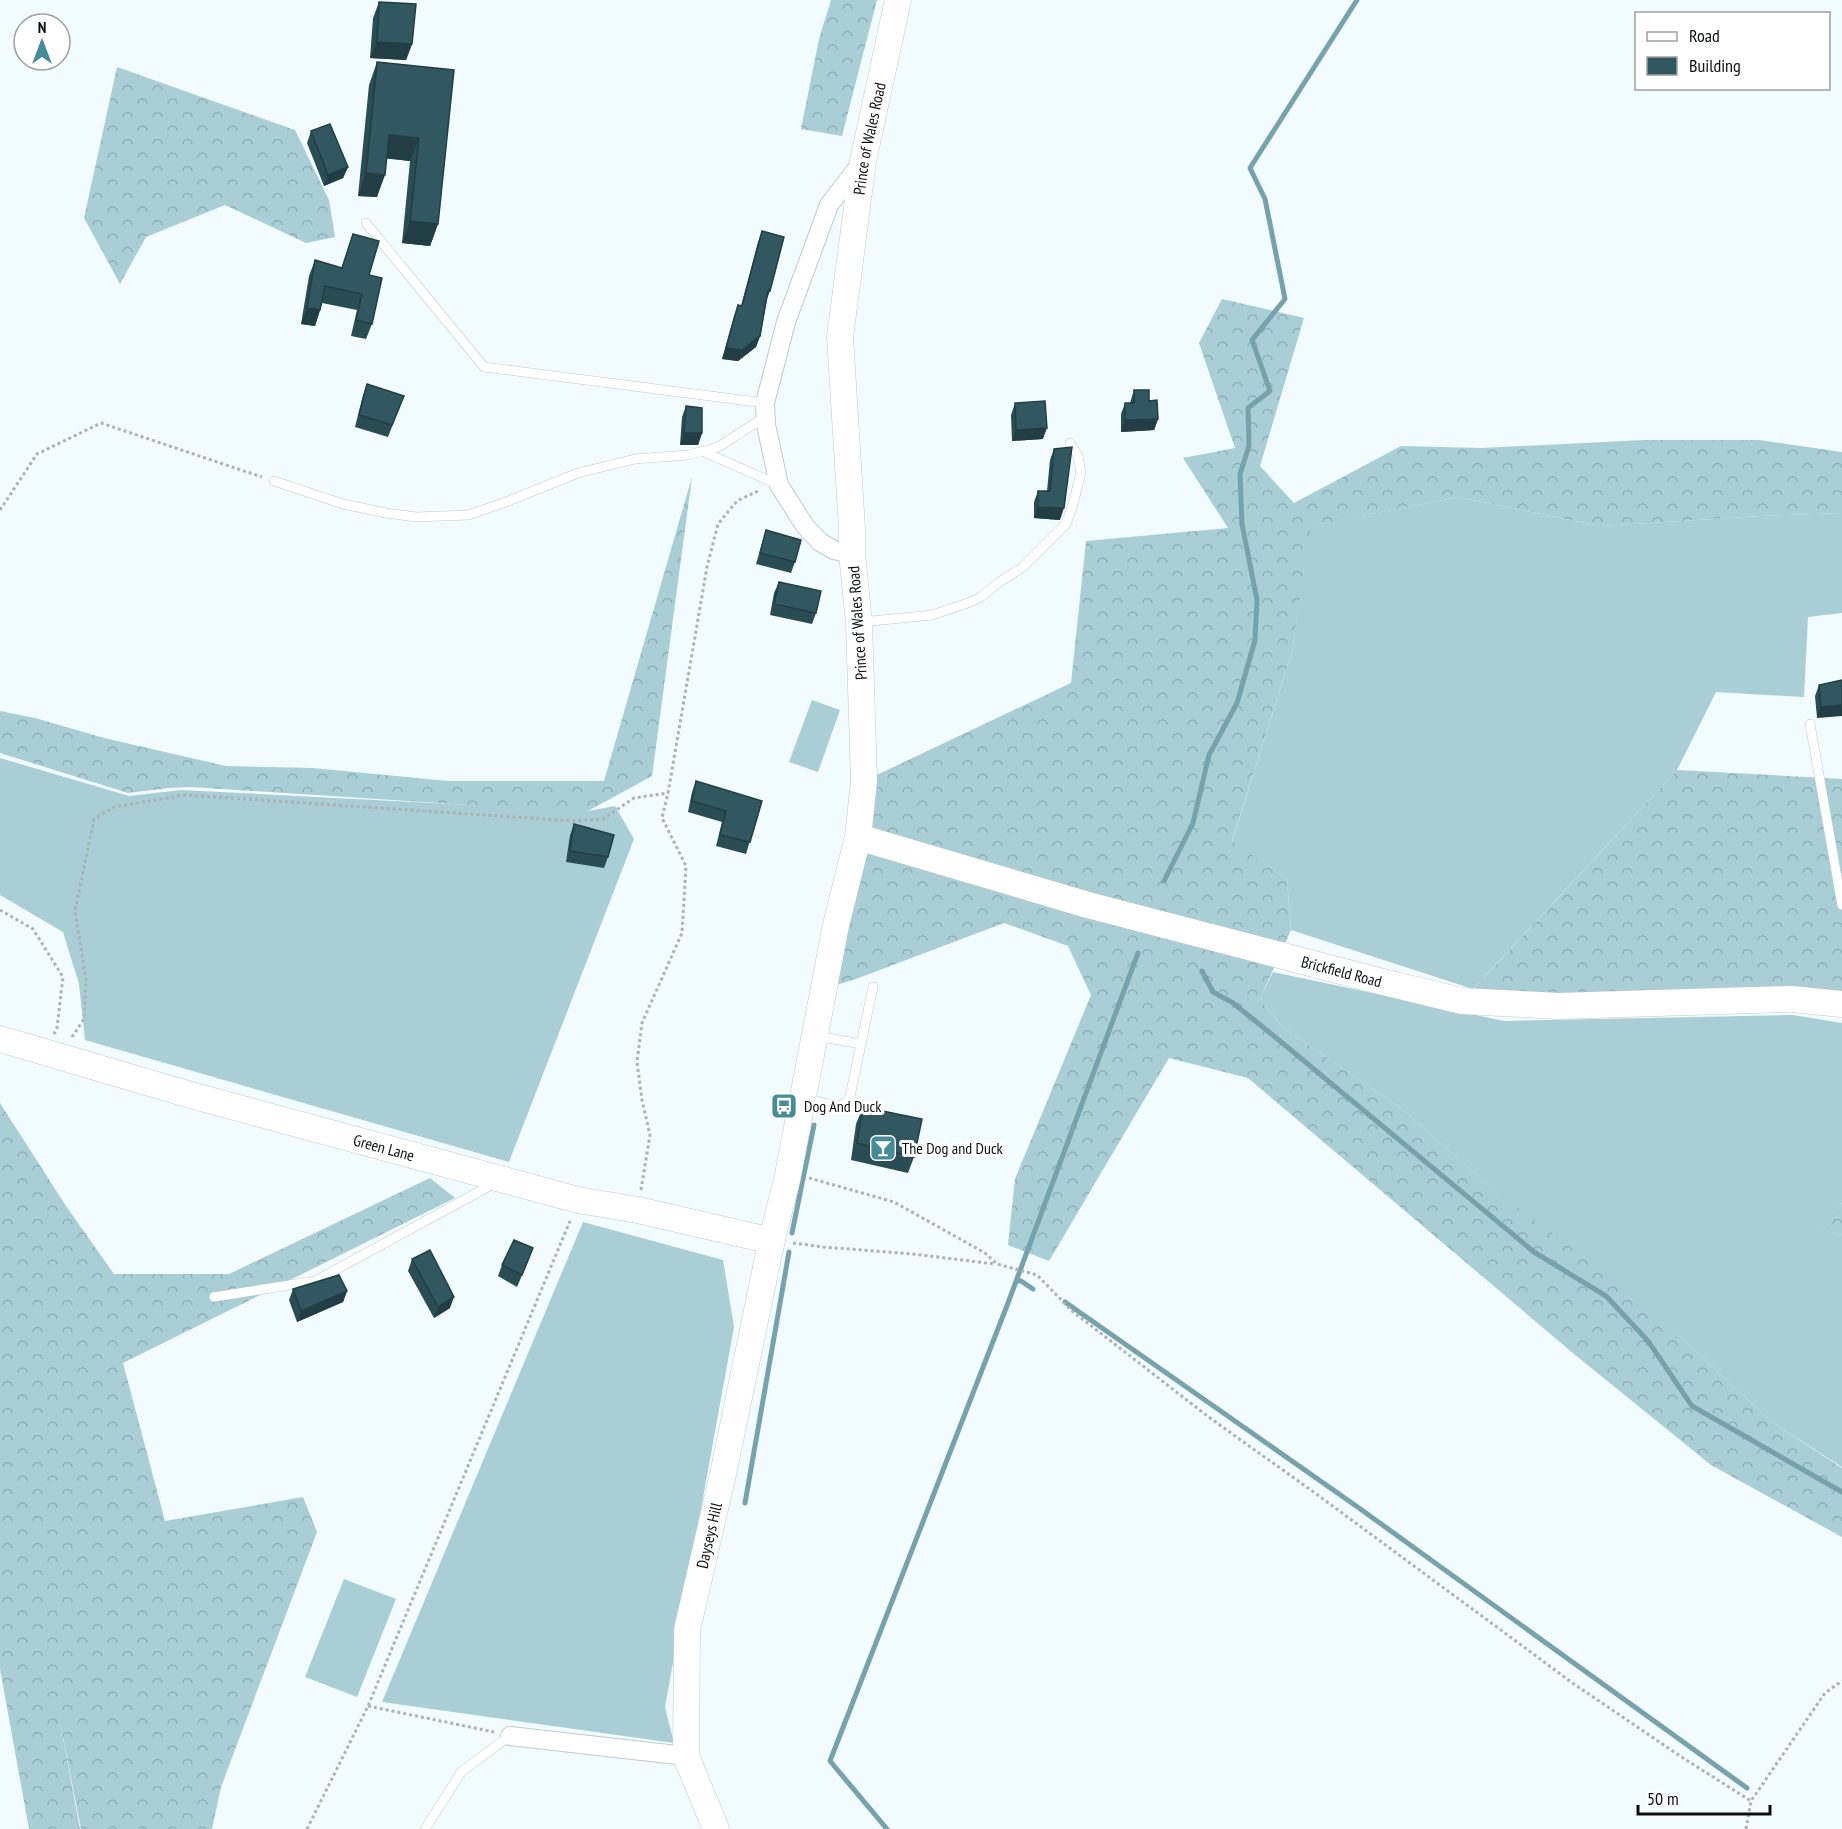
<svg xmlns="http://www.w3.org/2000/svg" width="1842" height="1829" font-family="'PT Sans Narrow',sans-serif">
<defs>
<pattern id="forest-crowns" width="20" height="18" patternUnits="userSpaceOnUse" patternTransform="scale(1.5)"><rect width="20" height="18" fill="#a9ced6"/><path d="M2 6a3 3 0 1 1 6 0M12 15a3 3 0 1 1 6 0" fill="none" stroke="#90b0b7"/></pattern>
</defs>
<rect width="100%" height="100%" fill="#f2fbfe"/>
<!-- grass -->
<path fill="#a9ced6" d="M1458,497L1600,526L1761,516L1842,513V613L1808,617L1804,697L1716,692L1677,770L1473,989L1291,930L1287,879L1232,842L1292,652L1310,526Z
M812,700L840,710L818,772L789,762Z
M0,758L129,796L181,790L588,811L615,806L634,839L509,1162L85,1040L79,984L63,932L0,895Z
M1273,972L1504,1021L1793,1015L1842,1023V1203L1819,1229L1842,1235V1467L1773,1423L1679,1336L1485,1183L1401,1108L1282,1027L1260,999Z
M583,1222L723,1260L734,1327L665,1707L674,1743L382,1702Z
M344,1579L396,1599L357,1697L305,1677Z"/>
<!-- forest -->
<path fill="url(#forest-crowns)" d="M831,0H877L842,136L801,129L819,39Z
M117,67L295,130L329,200L335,237L306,243L225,205L146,237L120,284L84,218Z
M1222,299L1304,318L1260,466L1294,503L1401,446L1481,448L1644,440H1759L1842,452V513L1761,516L1600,526L1458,497L1311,526L1292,652L1232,841L1287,879L1291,930L1260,999L1282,1027L1401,1108L1485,1183L1586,1259L1679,1336L1773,1423L1842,1468V1537L1711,1465L1574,1354L1248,1078L1169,1058L1049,1261L1008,1245L1015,1179L1091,995L1068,946L1004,923L856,979L823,989L864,781L1071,683L1086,541L1228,528L1183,458L1235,448L1199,343Z
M692,477L652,776L588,811L566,815L469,805L191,787L169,788L128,793L0,753V711L35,718L104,738L226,766L313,768L448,781H604Z
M1677,770L1842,779V1004L1462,1001Z
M0,1103L66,1206L114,1274H229L430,1178L455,1198L123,1363L165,1521L303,1497L317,1532L221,1787L212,1829H81L58,1711L80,1829H29L0,1669Z
M1842,1203V1235L1818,1229Z"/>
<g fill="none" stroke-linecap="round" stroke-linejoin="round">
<!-- stream -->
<path stroke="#78a2ab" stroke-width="5" d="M1164,881L1193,823L1209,755L1237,703L1255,640L1257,600L1242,524L1240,474L1249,446L1248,408L1270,391L1252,340L1285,299L1265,199L1250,168L1357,0
M1202,971L1213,992L1233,1003L1280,1041L1534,1252L1606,1296L1648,1341L1692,1406L1842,1492
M792,1233L814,1125
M1016,1281H1021L1033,1289
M1065,1302L1359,1508L1747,1788
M745,1503L789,1252
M887,1829L830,1761L1008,1303L1138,953"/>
<defs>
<path id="lane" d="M366,223L484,367L765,403
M704,452L779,485
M274,481L343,504L386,513L416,517L468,515L506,502L578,473L635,459L688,455L709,450L720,446L766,416
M861,622L932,615L968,603L981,597L998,583L1023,567L1066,524L1074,501L1081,472L1078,456L1070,443
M1810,724L1842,905
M817,1036L861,1044
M805,1098L837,1106L846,1103L850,1096L873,987
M214,1297L315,1281L495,1183
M425,1829L462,1771L510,1736"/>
<path id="street" d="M852,554L834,550L820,542L805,526L779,485L766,425L765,403L786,322L829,205L862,162
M510,1736L686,1756"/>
<g id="secondary">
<path id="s1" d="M858,837L1088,905L1379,981L1462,1001L1559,1006L1791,999L1842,1004"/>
<path id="s2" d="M0,1039L194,1096L578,1200L638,1210L772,1241"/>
<path id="s3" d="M716,1829L686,1756L687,1630L723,1474L772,1239L787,1180L836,925L858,837L864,781L859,623L852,554V529L840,337L863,161L898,0"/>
</g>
</defs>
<!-- lane casing -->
<use href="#lane" stroke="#c0c9cb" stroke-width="10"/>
<!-- street casing -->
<use href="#street" stroke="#c0c9cb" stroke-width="20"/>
<!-- secondary casing -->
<use href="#secondary" stroke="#c0c9cb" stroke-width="27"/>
<!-- path -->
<path stroke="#acb3b5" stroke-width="3" stroke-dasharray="3 3" stroke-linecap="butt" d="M0,510L37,454L101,423L262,477
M0,910L33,929L63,977L57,1028L54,1034
M72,1037L84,1019L86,979L75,911L94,819L114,807L185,795L575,821L603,819L634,798L668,793
M809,1178L894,1202L985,1253L997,1264L1037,1275L1072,1311L1210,1418L1315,1493L1574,1684L1680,1756L1751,1801
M641,1190L650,1135L642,1100L637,1062L642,1023L682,933L686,866L662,818L668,793L707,567L718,524L737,501L760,490
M793,1243L823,1247L913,1254L995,1264
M368,1706L494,1732
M307,1829L368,1706L570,1221
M1746,1829L1751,1801L1825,1693L1842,1681"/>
<!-- lane -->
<use href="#lane" stroke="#fff" stroke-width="9"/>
<!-- street -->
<use href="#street" stroke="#fff" stroke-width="18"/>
<!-- secondary -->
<use href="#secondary" stroke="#fff" stroke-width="26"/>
</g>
<!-- wall -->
<path fill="#2a4c53" d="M379,2L412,44L406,60L370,58L373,18Z
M377,62L454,70L438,224L430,246L402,243L410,161L387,158L377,197L358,196L369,85Z
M311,131L348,167L343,178L324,186L307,143Z
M762,231L770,291L767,299L760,336L756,347L738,361L722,359L734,316L738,305L741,306L758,242Z
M353,234L369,275L372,324L366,339L351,336L357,310L322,303L320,310L315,326L301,324L309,276L315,260L342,268Z
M367,384L404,396L388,437L355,427L363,395Z
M1134,390L1149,401L1158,419L1154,430L1121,432V414L1125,403H1130Z
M1015,403L1043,439L1012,441L1011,415Z
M686,406L702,433L698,445H680L682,417Z
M1054,449L1060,520L1034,518V502L1038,491H1047L1050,460Z
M766,530L795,562L791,573L756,564Z
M779,582L816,613L812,624L770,615L774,593Z
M1842,680L1817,718L1815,696L1819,685Z
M696,781L762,801L746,854L716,846L722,822L688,812L692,792Z
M574,824L608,857L604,868L566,862L570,835Z
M863,1107L914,1157L908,1173L851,1160L856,1124Z
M412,1259L450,1308L434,1318L408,1271Z
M529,1259L517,1287L498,1276L502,1265Z
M293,1289L347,1291L343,1302L297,1322L289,1300Z"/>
<!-- shaded-wall -->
<path fill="#223e44" d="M377,42L412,44L406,60L370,58Z
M389,135L419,138L410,161L381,158Z
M348,167L343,178L324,186L328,175Z
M366,173L385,175L377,197L358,196Z
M410,221L438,224L430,246L402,243Z
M307,308L320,310L315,326L301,324Z
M760,336L756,347L738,361L722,359L726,348Z
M1158,419L1154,430L1121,432L1125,420Z
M1047,428L1043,439L1012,441L1016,430Z
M684,433H702L698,445H680Z
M1038,507L1064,508L1060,520L1034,518Z
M1842,705V716L1817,718L1821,707Z
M347,1291L343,1302L297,1322L301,1311Z
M454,1297L450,1308L434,1318L438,1307Z"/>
<!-- building -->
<path fill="#315861" stroke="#223e44" stroke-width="1.5" d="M379,2L416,4L412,44L377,42Z
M377,62L454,70L438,224L410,221L419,138L389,135L385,175L366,173Z
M330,124L348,167L328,175L311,131Z
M762,231L784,237L770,291L768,290L760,336L742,350L726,348L738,305L742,306Z
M353,234L379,241L369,275L382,278L372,324L356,320L362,294L325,286L320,310L307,308L315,260L342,268Z
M367,384L404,396L392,425L359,415Z
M1134,390H1149V401L1157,400L1158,419L1125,420V403H1134Z
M1045,401L1047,428L1016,430L1015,403Z
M686,406L702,408V433H684Z
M1072,447L1064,508L1038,507V491H1050L1054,449Z
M766,530L801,540L795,562L760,553Z
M779,582L821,591L816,613L774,604Z
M1842,680V705L1821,707L1819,685Z
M696,781L762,801L750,842L720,835L726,811L692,801Z
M574,824L614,835L608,857L570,851Z
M863,1107L922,1119L914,1157L857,1143Z
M514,1240L533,1248L522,1275L502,1265Z
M430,1250L454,1297L438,1307L412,1259Z
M339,1275L347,1291L301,1311L293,1289Z"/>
<!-- icons -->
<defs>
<symbol id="bus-square" viewBox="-11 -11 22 22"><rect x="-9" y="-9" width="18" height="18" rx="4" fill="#478b99" stroke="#fff"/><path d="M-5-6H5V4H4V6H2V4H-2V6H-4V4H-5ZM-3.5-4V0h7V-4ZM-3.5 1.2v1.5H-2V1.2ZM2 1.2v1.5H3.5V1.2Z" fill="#fff"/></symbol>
<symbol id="bar-square" viewBox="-11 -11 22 22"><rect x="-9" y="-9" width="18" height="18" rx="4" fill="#478b99" stroke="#fff"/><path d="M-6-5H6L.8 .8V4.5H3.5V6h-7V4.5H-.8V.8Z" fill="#fff"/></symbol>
</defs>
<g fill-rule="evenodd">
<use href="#bus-square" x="769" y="1091" width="30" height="30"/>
<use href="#bar-square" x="868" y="1133" width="30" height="30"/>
</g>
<g text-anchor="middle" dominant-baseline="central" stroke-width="6" stroke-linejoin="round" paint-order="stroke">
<!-- street labels -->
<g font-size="16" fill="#0c0f10" stroke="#fff">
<text stroke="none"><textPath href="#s3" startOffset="1718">Prince of Wales Road</textPath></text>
<text transform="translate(857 623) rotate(-94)">Prince of Wales Road</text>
<text stroke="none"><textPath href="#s1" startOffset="502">Brickfield Road</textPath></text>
<text stroke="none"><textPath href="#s2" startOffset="399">Green Lane</textPath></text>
<text stroke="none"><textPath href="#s3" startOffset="302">Dayseys Hill</textPath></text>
</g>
<!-- poi labels -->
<g font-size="16" fill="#0c0f10" stroke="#fff" text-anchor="start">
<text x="804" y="1106">Dog And Duck</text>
<text x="902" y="1148">The Dog and Duck</text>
</g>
</g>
<!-- legend -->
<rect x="1635" y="12" width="195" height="78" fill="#ffffff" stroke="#9e9f9f" stroke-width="1.5"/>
<rect x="1647" y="32" width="30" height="9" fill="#ffffff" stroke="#9e9f9f" stroke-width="1.5"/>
<text x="1689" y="42" font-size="18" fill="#0c0f10">Road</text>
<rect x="1647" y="57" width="30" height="18" fill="#315861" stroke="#9e9f9f" stroke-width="1.5"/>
<text x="1689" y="72" font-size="18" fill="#0c0f10">Building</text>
<!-- north arrow -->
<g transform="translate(42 42)"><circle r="28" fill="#ffffff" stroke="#9e9f9f" stroke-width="1.5"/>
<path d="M0-4.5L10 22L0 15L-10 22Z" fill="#478b99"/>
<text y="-9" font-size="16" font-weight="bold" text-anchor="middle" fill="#0c0f10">N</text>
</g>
<!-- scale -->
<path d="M1638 1805v9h132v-9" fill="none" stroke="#0c0f10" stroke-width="3"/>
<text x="1647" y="1805" font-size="18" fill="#0c0f10" stroke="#ffffff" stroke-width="4.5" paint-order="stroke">50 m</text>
</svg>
